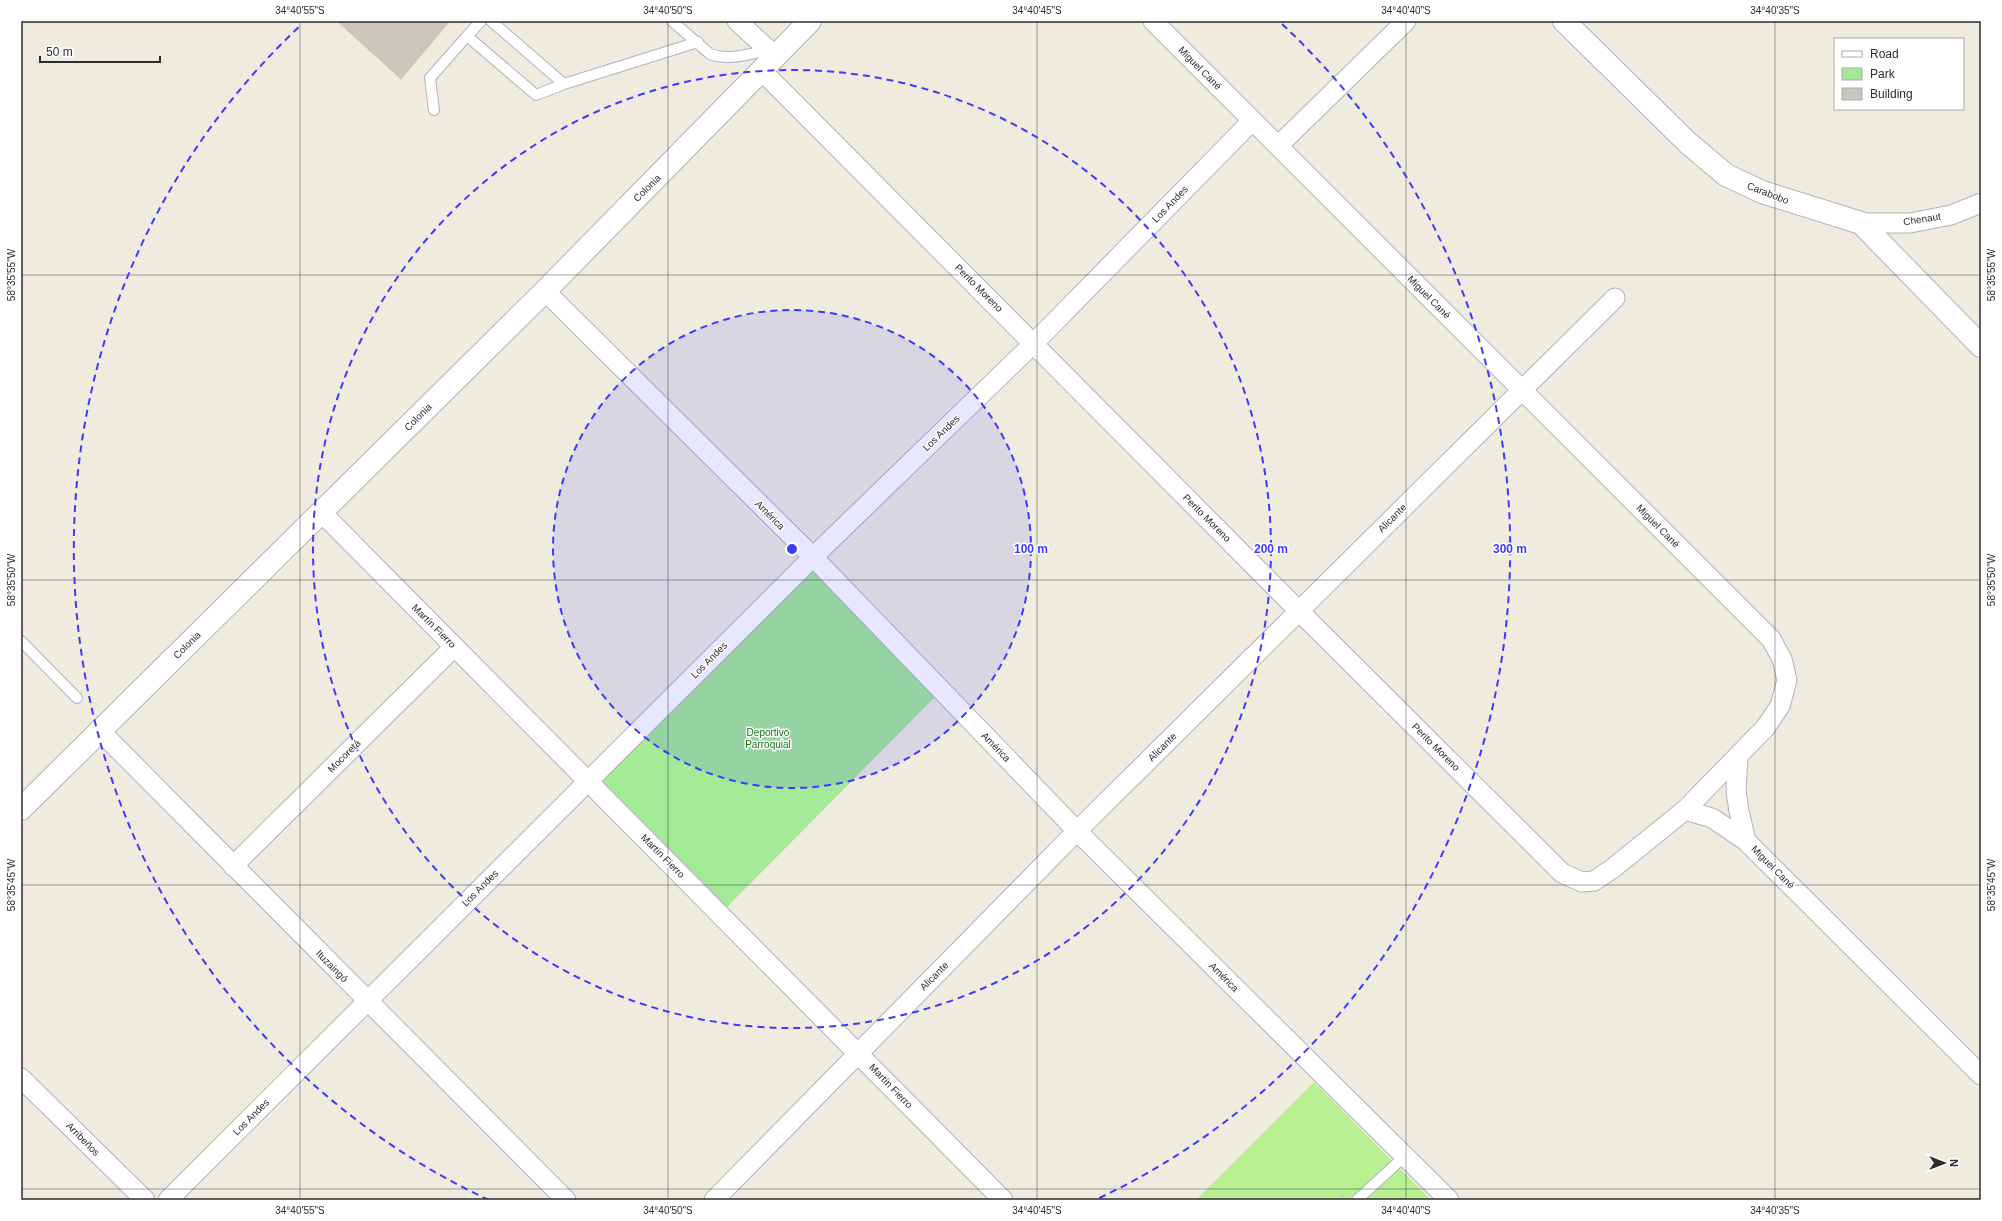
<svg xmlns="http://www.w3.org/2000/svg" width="2002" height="1221" font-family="Helvetica,sans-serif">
<rect width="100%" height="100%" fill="#efebde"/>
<!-- green -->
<path fill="#a3e997" d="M815,564L940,692L723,911L596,783Z"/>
<!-- pitch -->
<path fill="#b7f192" d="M1314,1082L1431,1200H1196Z"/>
<!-- building -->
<path fill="#cbc7bd" stroke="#cbc7b7" d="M337,21H450L401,79Z"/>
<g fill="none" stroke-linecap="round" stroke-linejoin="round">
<defs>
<path id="lane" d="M481,21L467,36L536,95L564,84
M491,21L564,84L698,42
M672,21L710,54C728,61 749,54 768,50
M434,110L430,78L467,36
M21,641L77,698
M1357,1200L1405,1156"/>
<path id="street" d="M737,21L775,56
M762,71L1299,611L1562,873L1582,882L1594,881L1612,869L1685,810L1765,728L1780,706L1787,680L1782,659L1771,639L1153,21
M1278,146L1406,21
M1861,223H1910L1951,215L1981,203
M545,291L813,557L1077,831L1449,1200
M321,512L1003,1200
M100,731L566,1200
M1738,756L1736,791L1739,811L1746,841L1981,1075
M1685,810L1712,818L1746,841
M233,866L454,647
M21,1078L145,1200
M168,1200L813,557L1034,343L1252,121
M714,1200L1077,831L1615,298"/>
<path id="secondary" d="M1564,21L1688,143L1726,175L1762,192L1861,223L1981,346
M21,809L545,291L810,21"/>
</defs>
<!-- lane casing -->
<use href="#lane" stroke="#b2b2c1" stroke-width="12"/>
<!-- street casing -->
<use href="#street" stroke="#b2b2c1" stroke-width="21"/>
<!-- secondary casing -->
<use href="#secondary" stroke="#b2b2c1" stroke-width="24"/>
<!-- path -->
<path stroke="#ccc" stroke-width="2.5" stroke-dasharray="3 2" stroke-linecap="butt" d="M1338,1200L1345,1194"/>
<!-- lane -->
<use href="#lane" stroke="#fff" stroke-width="10"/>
<!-- street -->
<use href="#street" stroke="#fff" stroke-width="19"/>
<!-- secondary -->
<use href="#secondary" stroke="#fff" stroke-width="22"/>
</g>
<!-- ticks -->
<path fill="none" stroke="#2c2c2c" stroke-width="1" stroke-opacity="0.45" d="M300,21V1200M668,21V1200M1037,21V1200M1406,21V1200M1775,21V1200M21,275H1981M21,580H1981M21,885H1981M21,1189H1981"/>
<!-- distance rings -->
<circle cx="792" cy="549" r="239" fill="#3b3bff" fill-opacity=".12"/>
<g fill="none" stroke="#3b3bff" stroke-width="2" stroke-dasharray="7 5">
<circle cx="792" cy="549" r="239"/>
<circle cx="792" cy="549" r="479"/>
<path d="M489 1200A718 718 0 0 1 302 24M1282 24A718 718 0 0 1 1095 1200"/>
</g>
<g text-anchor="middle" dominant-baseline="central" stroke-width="3" stroke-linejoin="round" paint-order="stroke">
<!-- street labels -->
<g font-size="10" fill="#2c2c2c" stroke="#fff">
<text transform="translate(1200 68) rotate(45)">Miguel Cané</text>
<text transform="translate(647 188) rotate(-45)">Colonia</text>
<text transform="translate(1768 193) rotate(21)">Carabobo</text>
<text transform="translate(1170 204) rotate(-46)">Los Andes</text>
<text transform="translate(1922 219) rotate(-9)">Chenaut</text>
<text transform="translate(979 288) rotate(45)">Perito Moreno</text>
<text transform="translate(1429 297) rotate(45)">Miguel Cané</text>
<text transform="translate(418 417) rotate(-45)">Colonia</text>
<text transform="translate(941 433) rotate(-44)">Los Andes</text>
<text transform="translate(770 515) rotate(45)">América</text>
<text transform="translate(1207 518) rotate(45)">Perito Moreno</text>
<text transform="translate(1392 518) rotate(-45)">Alicante</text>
<text transform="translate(1658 526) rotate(45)">Miguel Cané</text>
<text transform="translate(434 626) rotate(45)">Martín Fierro</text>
<text transform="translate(187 645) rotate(-45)">Colonia</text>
<text transform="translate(709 660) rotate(-45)">Los Andes</text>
<text transform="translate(996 747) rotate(46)">América</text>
<text transform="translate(1162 747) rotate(-45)">Alicante</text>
<text transform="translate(1436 747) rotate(45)">Perito Moreno</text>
<text transform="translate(344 756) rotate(-45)">Mocoretá</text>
<text transform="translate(663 856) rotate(45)">Martín Fierro</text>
<text transform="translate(1773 867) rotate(45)">Miguel Cané</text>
<text transform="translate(480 888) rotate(-45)">Los Andes</text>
<text transform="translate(332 966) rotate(45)">Ituzaingó</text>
<text transform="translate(934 976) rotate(-45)">Alicante</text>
<text transform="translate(1224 977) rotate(45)">América</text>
<text transform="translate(891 1086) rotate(46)">Martín Fierro</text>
<text transform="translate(251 1117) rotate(-45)">Los Andes</text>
<text transform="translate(83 1139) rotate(45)">Arribeños</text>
</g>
<!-- park labels -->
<g font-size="10" fill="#177115" stroke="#fff">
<text x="768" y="732">Deportivo<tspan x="768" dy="12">Parroquial</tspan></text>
</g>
</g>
<circle cx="792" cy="549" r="6" fill="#3b3bff" stroke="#fff" stroke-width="2"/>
<g font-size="12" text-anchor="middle" font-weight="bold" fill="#3b3bff" stroke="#fff" stroke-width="3" stroke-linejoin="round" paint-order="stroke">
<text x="1031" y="553">100 m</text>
<text x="1271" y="553">200 m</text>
<text x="1510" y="553">300 m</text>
</g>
<!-- border -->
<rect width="2002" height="1221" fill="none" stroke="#ffffff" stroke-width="44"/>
<!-- legend -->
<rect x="1834" y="38" width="130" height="72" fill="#ffffff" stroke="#ababab"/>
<rect x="1842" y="51" width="20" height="6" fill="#ffffff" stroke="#ababab"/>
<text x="1870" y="58" font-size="12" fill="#2c2c2c">Road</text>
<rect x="1842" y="68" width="20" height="12" fill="#a3e997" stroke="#ababab"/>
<text x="1870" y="78" font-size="12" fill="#2c2c2c">Park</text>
<rect x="1842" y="88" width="20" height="12" fill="#cbc7bd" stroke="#ababab"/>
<text x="1870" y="98" font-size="12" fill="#2c2c2c">Building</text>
<!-- north arrow -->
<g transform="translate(1944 1163) rotate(90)" stroke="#ffffff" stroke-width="3" paint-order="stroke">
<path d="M0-3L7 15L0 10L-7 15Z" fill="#2c2c2c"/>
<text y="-6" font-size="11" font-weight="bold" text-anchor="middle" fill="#2c2c2c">N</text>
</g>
<!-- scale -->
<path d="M40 56v6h120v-6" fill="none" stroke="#2c2c2c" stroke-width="2"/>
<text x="46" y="56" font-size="12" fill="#2c2c2c" stroke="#ffffff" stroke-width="3" paint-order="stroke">50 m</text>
<rect x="22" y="22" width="1958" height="1177" fill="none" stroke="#2c2c2c" stroke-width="1.5"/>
<g font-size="10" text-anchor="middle" fill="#2c2c2c">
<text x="300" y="14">34°40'55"S</text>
<text x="668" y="14">34°40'50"S</text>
<text x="1037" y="14">34°40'45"S</text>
<text x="1406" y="14">34°40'40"S</text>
<text x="1775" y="14">34°40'35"S</text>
<text transform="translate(1991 275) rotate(-90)" y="4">58°35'55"W</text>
<text transform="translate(11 275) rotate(-90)" y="4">58°35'55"W</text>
<text transform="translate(1991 580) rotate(-90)" y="4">58°35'50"W</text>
<text transform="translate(11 580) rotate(-90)" y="4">58°35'50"W</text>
<text transform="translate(1991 885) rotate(-90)" y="4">58°35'45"W</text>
<text transform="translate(11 885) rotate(-90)" y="4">58°35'45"W</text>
<text x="300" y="1214">34°40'55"S</text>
<text x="668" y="1214">34°40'50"S</text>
<text x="1037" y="1214">34°40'45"S</text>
<text x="1406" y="1214">34°40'40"S</text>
<text x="1775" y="1214">34°40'35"S</text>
</g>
</svg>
